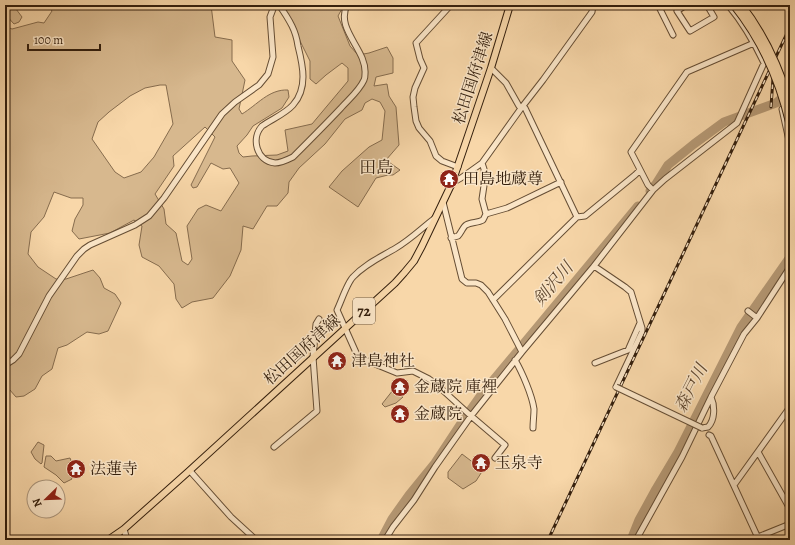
<svg xmlns="http://www.w3.org/2000/svg" width="795" height="545" font-family="Alegreya,'Noto Serif JP',serif">
<rect width="100%" height="100%" fill="#f8d7a9"/>
<filter id="stains"><feTurbulence type="fractalNoise" baseFrequency=".005" numOctaves="4"/><feColorMatrix values="0 0 0 0 .2 0 0 0 0 .09 0 0 0 0 .02 0 0 0 .5 -.17"/></filter>
<radialGradient id="worn" r=".72"><stop offset=".6" stop-color="#630" stop-opacity="0"/><stop offset="1" stop-color="#630" stop-opacity=".3"/></radialGradient>
<!-- green -->
<path fill="#d7b88e" stroke="#866c4e" fill-rule="evenodd" d="M5,5H13L22,17L19,22L14,24L5,14Z
M48,5H93L94,6L96,5H211L215,37L232,40V61L245,80L239,109L242,114C257,105 269,89 288,90L289,97L282,108L253,126L247,135L237,146L239,153L243,157L252,156L277,155L288,151L285,130L312,124L322,112L348,81V68L342,63L326,75L316,84L310,79V61L282,5H344L338,16L350,46L358,55L369,53L387,47L393,58V73L376,77L374,86L387,84L389,96L396,107L399,145L386,160L400,170L393,175H388L376,178L358,207L329,187L342,171L369,147L382,140L385,111L380,102L372,99L365,103L362,110L345,119L325,144L299,168L289,182L288,193L277,206H267L253,229L243,226L241,250L230,276L213,298L192,302L182,308L176,299L174,284L159,266L142,257L139,245L142,226L134,220L110,233L79,239L72,231L75,219L83,205V198H71L54,192L44,217L31,232L28,254L38,267L56,279H66L93,270L100,278L104,288L115,294L121,303L108,331L99,334L87,332L67,345L58,348L52,369L42,376L35,389L24,396L16,397L9,389L5,386V26L12,29L38,22L44,23L52,11ZM160,85H166L173,124L154,157L141,172L124,178L115,172L92,139L98,122L109,112L130,96L145,88ZM205,127L215,137L191,185L193,188L197,187L211,163L223,169L230,168L239,183L221,211L206,205L198,209L187,226L192,259L188,265L182,261L176,233L166,224L164,209L155,194L174,166L173,156Z
M393,390L403,397L396,403L385,407L382,404Z
M38,442L44,445L42,463L41,464L35,459L31,452Z
M462,454L483,470L476,481L463,489L448,478V472Z
M46,456H51L56,461L70,458L72,463L67,468L72,479L64,483L56,475L44,467Z"/>
<g fill="none" stroke-linecap="round" stroke-linejoin="round">
<!-- river -->
<path stroke="#b59874" stroke-width="9" d="M650,191L656,184L668,165L694,144L724,122L776,103L788,93
M381,540L392,519L409,495L435,463L464,419L481,395L638,206
M631,540L639,520L656,489L678,452L741,327L790,257"/>
<defs>
<path id="minor" d="M279,5C284,12 288,18 292,26C295,32 297,39 298,46C303,66 308,88 293,105C285,114 272,119 262,126C251,138 256,161 275,163C281,163 287,160 293,157C309,141 325,125 341,108C349,99 359,91 364,80C365,78 365,76 365,74C367,49 335,30 347,5
M452,5L449,7L416,43L420,59L424,68L415,88L413,97L414,107L416,121L419,128L430,141L436,156L442,161L458,167
M658,5L673,35
M686,5L677,11L690,31L714,17L707,5
M491,68L506,83L519,106L525,108L577,217
M788,104L782,109L790,145
M482,163L484,169L485,179L482,199L486,214
M452,183L461,178L482,163L522,107L543,80L592,12L593,5
M653,190L648,185L631,152L687,72L754,43
M443,202L462,279L467,283H476L481,285L488,292L505,319L522,352
M435,218C422,228 410,240 396,248C381,257 365,264 353,277C347,283 341,302 337,310L358,357L397,373L413,371L429,379L437,385L471,416L505,445L495,458
M451,238L458,236C461,233 463,227 466,225C471,222 478,223 483,220L486,214L507,208L561,182
M594,266L625,287L631,292L642,328V332L616,387
M493,300L577,217L585,216L635,175L640,170
M748,311L757,318
M515,360C522,372 532,395 534,409C534,415 533,422 533,428
M595,363L628,350L629,348L640,323
M5,365L13,360L19,354L49,296L77,256L84,249L90,245L135,225L149,216L164,198L222,114L235,102L259,85L268,74L273,57L270,17L273,9L276,5
M702,428L708,427C715,420 715,406 711,397L744,334L757,318L790,267
M709,435L711,436L759,540
M274,447L317,411L313,357L316,324L319,319
M758,452L790,509
M190,471L231,517L256,540
M734,485L790,407
M124,529L127,540
M758,537L790,524
M385,540L393,527L414,500L435,467L471,416L522,352L594,266L653,190L665,179L737,123L764,63C754,42 743,23 728,5
M636,540L682,457L711,397"/>
<path id="major" d="M108,540L124,529L188,472L395,283L404,273L414,261L422,246L452,183L491,68L510,5"/>
</defs>
<!-- minor casing -->
<use href="#minor" stroke="#654d34" stroke-width="7"/>
<!-- major casing -->
<use href="#major" stroke="#341f0d" stroke-width="8"/>
<!-- minor -->
<use href="#minor" stroke="#fae5c7" stroke-width="5"/>
<!-- major -->
<use href="#major" stroke="#f8d7a9" stroke-width="6"/>
<defs>
<path id="rail" d="M771,107L773,78L777,64
M548,540L790,27"/>
</defs>
<!-- rail casing -->
<use href="#rail" stroke="#341f0d" stroke-width="3"/>
<!-- rail -->
<use href="#rail" stroke="#fae5c7" stroke-width="1.5" stroke-dasharray="4.5" stroke-linecap="butt"/>
<defs>
<path id="minor-bridge" d="M616,387L702,428"/>
<path id="highway-bridge" d="M734,5C762,40 780,81 790,124
M741,5C764,34 779,68 790,103"/>
</defs>
<!-- minor-bridge casing -->
<use href="#minor-bridge" stroke="#654d34" stroke-width="7" stroke-linecap="butt"/>
<!-- highway-bridge casing -->
<use href="#highway-bridge" stroke="#341f0d" stroke-width="9" stroke-linecap="butt"/>
<!-- minor-bridge -->
<use href="#minor-bridge" stroke="#fae5c7" stroke-width="5"/>
<!-- highway-bridge -->
<use href="#highway-bridge" stroke="#f8d7a9" stroke-width="7"/>
</g>
<!-- icons -->
<defs>
<symbol id="temple-disc" viewBox="-11 -11 22 22"><circle r="9.5" fill="#8f2418" stroke="#fae5c7"/><path d="M0-6L5-2H3V0L6.5 2.5H4V6H1.5V3h-3V6H-4V2.5H-6.5L-3 0V-2H-5Z" fill="#fff"/></symbol>
</defs>
<g fill-rule="evenodd">
<use href="#temple-disc" x="438" y="168" width="22" height="22"/>
<use href="#temple-disc" x="326" y="350" width="22" height="22"/>
<use href="#temple-disc" x="389" y="376" width="22" height="22"/>
<use href="#temple-disc" x="389" y="403" width="22" height="22"/>
<use href="#temple-disc" x="470" y="452" width="22" height="22"/>
<use href="#temple-disc" x="65" y="458" width="22" height="22"/>
</g>
<g text-anchor="middle" dominant-baseline="central" stroke-width="3" stroke-linejoin="round" paint-order="stroke">
<!-- shield labels -->
<rect fill="#fae5c7" stroke="#6f5a45" stroke-width="1" x="353" y="298" width="22" height="26" rx="3"/>
<g font-size="15" font-weight="bold" fill="#341f0d">
<text x="364" y="311">72</text>
</g>
<!-- street labels -->
<g font-size="16" fill="#341f0d" stroke="#fae5c7">
<text transform="translate(473 78) rotate(-72)">松田国府津線</text>
<text transform="translate(302 350) rotate(-42)">松田国府津線</text>
</g>
<!-- poi labels -->
<g font-size="16" fill="#341f0d" stroke="#fae5c7" text-anchor="start">
<text x="463" y="179">田島地蔵尊</text>
<text x="351" y="361">津島神社</text>
<text x="414" y="387">金蔵院 庫裡</text>
<text x="414" y="414">金蔵院</text>
<text x="495" y="463">玉泉寺</text>
<text x="90" y="469">法蓮寺</text>
</g>
<!-- neighbourhood labels -->
<g font-size="17" fill="#341f0d" stroke="#fae5c7">
<text x="376" y="167">田島</text>
</g>
<!-- water labels -->
<g font-size="17" font-style="italic" fill="#614931" stroke="#fae5c7">
<text transform="translate(553 284) rotate(-50)">剣沢川</text>
<text transform="translate(691 388) rotate(-63)">森戸川</text>
</g>
</g>
<!-- margin -->
<rect width="795" height="545" fill="none" stroke="#f8d7a9" stroke-width="20"/>
<rect x="6" y="6" width="783" height="533" fill="none" stroke="#341f0d" stroke-width="2"/>
<rect x="10" y="10" width="775" height="525" fill="none" stroke="#341f0d"/>
<!-- north arrow -->
<g transform="translate(46 499) rotate(247)"><circle r="19" fill="#fae5c7" stroke="#ab967d"/>
<path d="M0-3L7 15L0 10L-7 15Z" fill="#8f2418"/>
<text y="-6" font-size="11" font-weight="bold" text-anchor="middle" fill="#341f0d">N</text>
</g>
<!-- scale -->
<path d="M28 44v6h72v-6" fill="none" stroke="#341f0d" stroke-width="2"/>
<text x="34" y="44" font-size="12" fill="#341f0d" stroke="#fae5c7" stroke-width="3" paint-order="stroke">100 m</text>
<rect width="100%" height="100%" filter="url(#stains)"/>
<rect width="100%" height="100%" fill="url(#worn)"/>
</svg>
